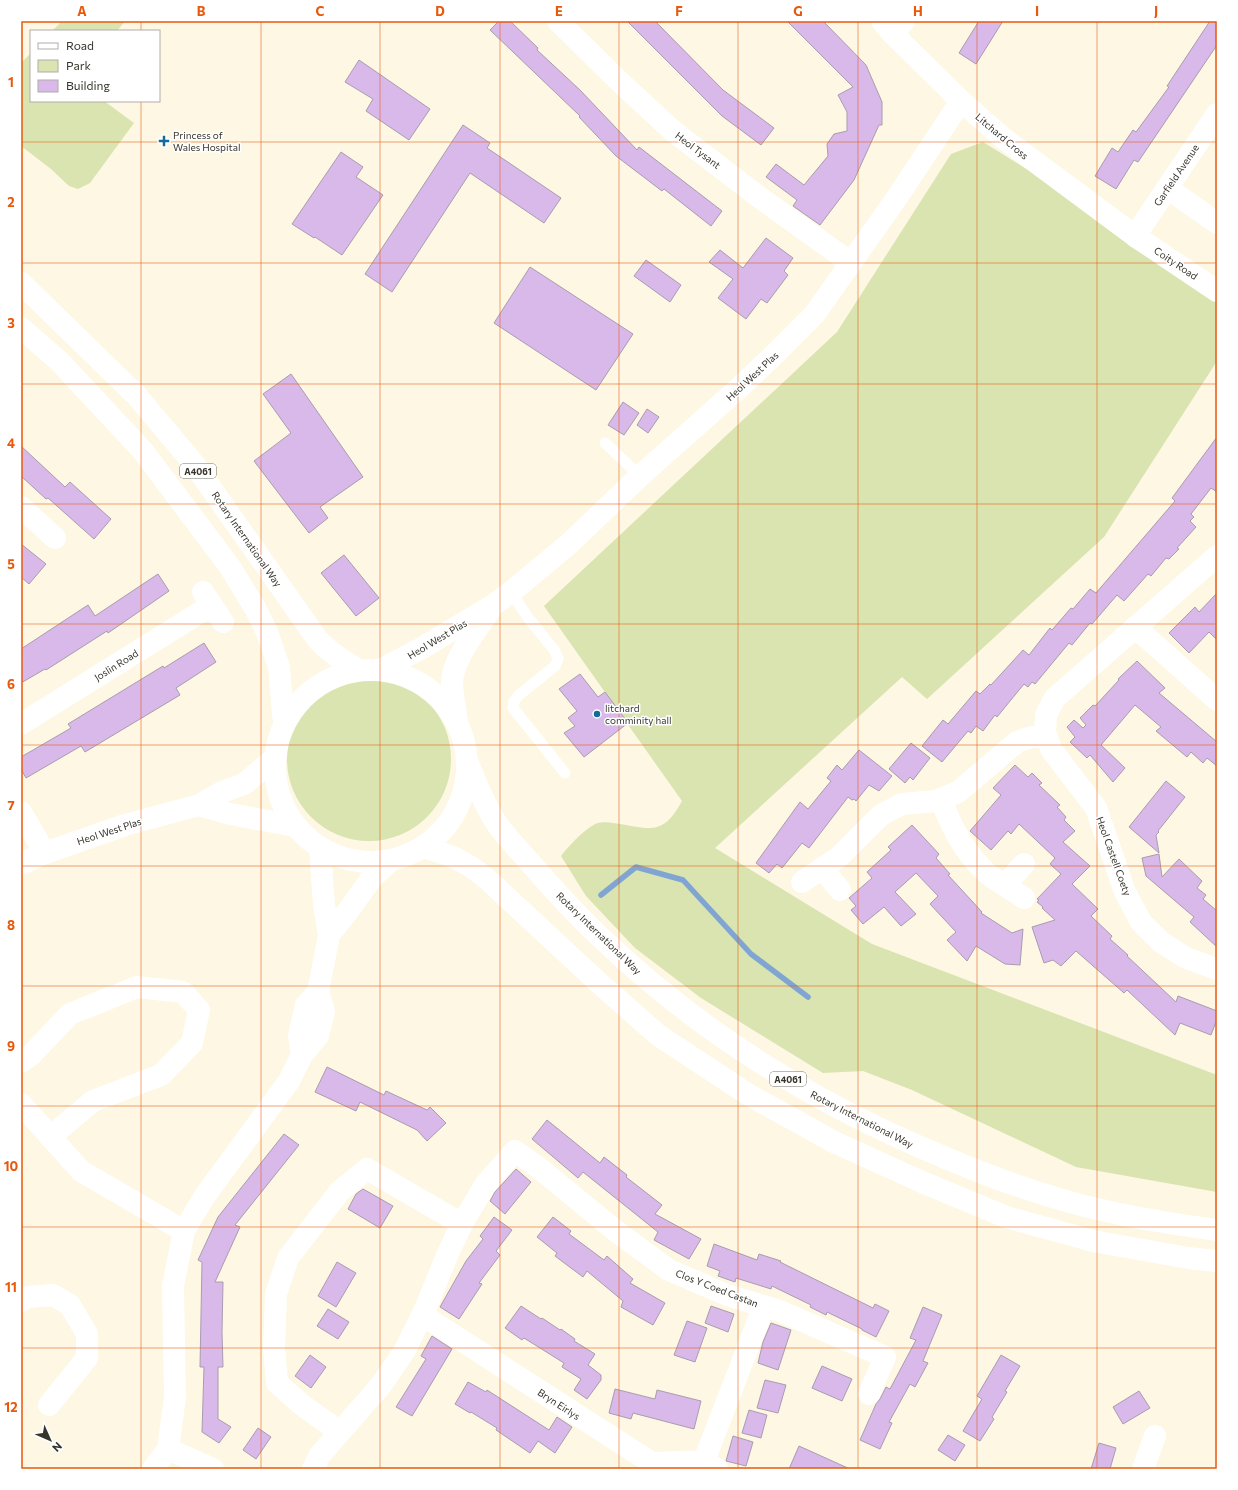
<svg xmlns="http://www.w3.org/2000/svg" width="1238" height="1490" font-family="Commissioner,sans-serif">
<rect width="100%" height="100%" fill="#fdf7e3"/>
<!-- green -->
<path fill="#d9e4b0" d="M62,21H125L117,31H52Z
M31,53V101H104L134,123L90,183L78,189L69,186L51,169L21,146V63Z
M983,142L1135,236L1217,291V361L1104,537L927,699L902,677L715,848L872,944L1217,1075V1192L1076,1167L912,1090L863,1071L823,1073L701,998L635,948L586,896L561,856C568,847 587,826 598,823C605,821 614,823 620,824C653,830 664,834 682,801L544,606L837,332L951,154Z
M287 759a82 82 0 1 1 164 0a82 82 0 1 1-164 0Z"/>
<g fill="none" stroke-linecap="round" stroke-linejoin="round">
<!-- stream -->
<path stroke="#81a5d2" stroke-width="5.5" d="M601,895L636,867L683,880L751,954L808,997"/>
</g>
<!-- building -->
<path fill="#d9b8ea" stroke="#a89dae" d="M499,21H510L538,48L537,50L580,90L637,150L639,147L722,211L711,226L664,189L662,191L616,156L579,117L580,116L490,30Z
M627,21H655L723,90L774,128L761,145L722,116Z
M787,21H823L866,65L882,102V125H879L854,180L820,225L793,206L797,200L766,177L776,164L804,185L828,156L827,144L834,134L847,131V112L838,95L853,87Z
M979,21H1003L976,64L959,53Z
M1210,21H1217V45L1138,162L1134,160L1116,189L1095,176L1112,148L1118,152L1133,130L1136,132L1169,87L1167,86Z
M359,60L430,109L409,140L366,111L373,99L345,82Z
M463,125L490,143L487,148L561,198L544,223L470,173L392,292L365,274Z
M341,152L363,167L356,177L383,195L342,255L315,237L314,238L292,224Z
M766,238L793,258L784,271L788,275L767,303L761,299L746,319L718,298L733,279L709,262L720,250L743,268Z
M646,260L681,285L670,302L634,276Z
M530,267L633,334L596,390L494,323Z
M291,374L363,477L320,507L328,518L309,533L254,461L291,433L263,394Z
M623,402L639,413L624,435L608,425Z
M647,409L659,417L648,433L637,425Z
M1217,437V492L1211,488L1191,514L1194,517L1190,521L1196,527L1177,548L1179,549L1169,559L1166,558L1151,576L1148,574L1124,601L1117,595L1092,624L1090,623L1072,645L1069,643L1035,684L1032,682L1028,687L1024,684L997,717L995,715L983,731L976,726L971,733L968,731L942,762L922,746L943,720L948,724L976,691L980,694L990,684L991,685L1023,650L1029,655L1050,628L1052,630L1071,608L1073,609L1090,589L1096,593L1175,501L1172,498Z
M21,446L65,487L70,482L111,519L94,539L48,498L46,499L21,476Z
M21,544L46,564L29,584L21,577Z
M344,555L379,598L356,616L321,573Z
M158,574L169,591L108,633L107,631L46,670L45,669L21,683V649L88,605L95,616Z
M1217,593V640L1209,632L1189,653L1169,633L1195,607L1199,612Z
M204,643L216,662L176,688L180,695L85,752L81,746L26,778L21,769V757L71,728L68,724L163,666L164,668Z
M1137,661L1165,688L1159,693L1217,742V766L1207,758L1203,763L1191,752L1187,757L1156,731L1161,727L1135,705L1101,745L1125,768L1113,782L1090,755L1087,758L1070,742L1075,737L1067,727L1074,720L1083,728L1086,725L1080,718L1093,705L1095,706L1119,680L1118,679Z
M580,674L598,697L605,692L628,723L584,757L564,733L575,726L568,718L577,711L559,689Z
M911,743L930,758L913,780L910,777L905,783L889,769Z
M859,750L892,776L879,791L869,785L856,801L854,799L852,800L848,797L809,848L802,843L782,868L777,864L769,873L756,863L800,802L808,809L831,781L827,778L837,765L842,770Z
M1015,765L1028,777L1032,773L1042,783L1039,785L1060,805L1057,807L1066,817L1064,820L1075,831L1063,842L1090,866L1072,884L1098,909L1091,916L1112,936L1110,939L1128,955L1127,956L1176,1002L1178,996L1217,1011V1019L1211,1035L1180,1023L1175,1035L1127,990L1124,993L1076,951L1061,966L1053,960L1044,963L1032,927L1055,920L1042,908L1043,907L1037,902L1039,900L1037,899L1061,874L1050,864L1055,858L1019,824L1011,834L1008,831L991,850L970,831L1001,795L993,788Z
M1166,781L1185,797L1158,831L1159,832L1156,835L1159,853L1129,827Z
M912,825L939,854L936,858L950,874L948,875L982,912L981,913L1012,933L1023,929L1020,965L1005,964L976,946L967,961L947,940L956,932L930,904L938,896L916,873L895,892L916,914L901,926L884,907L863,924L851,910L856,906L849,898L872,878L867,872L891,850L888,847Z
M1159,854L1162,877L1179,859L1202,881L1197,888L1206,895L1203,899L1217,911V947L1190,922L1194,917L1146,876L1142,858Z
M327,1067L384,1095L386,1091L427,1110L430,1107L446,1123L427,1141L417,1130L360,1102L356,1111L315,1092Z
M547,1120L600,1163L604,1157L627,1175L626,1177L662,1205L655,1214L701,1239L689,1259L654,1240L658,1232L583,1172L578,1178L532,1139Z
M284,1134L299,1145L235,1225L240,1227L215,1282H223L222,1332L223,1367H218V1419L231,1427L219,1443L202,1432L204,1367H200L202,1262L198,1260L218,1217Z
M516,1169L531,1182L505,1214L490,1201L495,1192Z
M363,1189L393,1206L380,1228L348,1209L356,1194Z
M494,1217L512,1230L496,1251L500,1255L479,1283L482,1284L459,1319L440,1307L466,1261L483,1239L480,1236Z
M553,1217L571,1231L569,1234L604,1260L607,1256L633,1279L630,1283L665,1303L653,1325L621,1307L623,1301L587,1271L583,1277L555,1256L557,1253L537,1237Z
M714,1244L757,1260L759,1254L781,1261L780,1262L873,1308L875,1304L889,1311L876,1337L862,1330V1329L827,1312L826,1315L810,1307L811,1305L772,1286L771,1289L736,1278L735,1282L718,1276L720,1271L707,1266Z
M337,1262L356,1273L336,1307L318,1296Z
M521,1306L541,1319L542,1318L560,1330L561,1329L575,1339L574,1341L595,1354L588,1365L601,1375V1380L587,1399L574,1390L581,1379L562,1367L564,1363L524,1338L522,1340L505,1328Z
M711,1306L734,1314L728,1332L705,1323Z
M923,1307L942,1315L923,1361L928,1363L915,1387L910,1384L889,1422L892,1423L880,1449L860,1440L876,1404L880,1399L886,1387L890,1389L916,1340L910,1338Z
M328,1309L349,1322L338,1339L317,1326Z
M687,1321L707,1328L695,1362L674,1355Z
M771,1323L791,1330L778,1370L758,1363L763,1342Z
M432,1336L452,1349L412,1416L396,1407L426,1359L421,1356Z
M310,1355L326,1367L311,1388L295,1376Z
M1001,1355L1020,1366L1005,1391L1007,1392L992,1417L994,1419L980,1441L963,1431L982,1399L977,1396Z
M822,1366L852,1379L842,1401L812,1388Z
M765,1380L786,1385L778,1413L757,1408Z
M468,1382L486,1392L487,1390L549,1430L557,1417L572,1427L555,1453L538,1441L530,1453L496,1430L497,1428L471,1412L470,1413L455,1404Z
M615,1389L655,1399L657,1390L701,1401L694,1429L633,1413L631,1419L609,1413Z
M1139,1391L1150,1408L1123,1424L1113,1407Z
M749,1410L767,1415L761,1438L742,1433Z
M258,1428L271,1437L256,1459L243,1450Z
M948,1435L965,1445L955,1461L938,1450Z
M733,1436L753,1442L746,1466L726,1461Z
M1099,1443L1116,1448L1110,1469H1091Z
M799,1446L850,1469H789Z"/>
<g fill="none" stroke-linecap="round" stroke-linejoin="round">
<!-- service -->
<path stroke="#fff" stroke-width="11" d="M605,443L640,476
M511,592L529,619L555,651L558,659L555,666L519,695L514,701L513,708L565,773"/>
<!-- minor -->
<path stroke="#fff" stroke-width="22" d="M558,21L621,83L673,131L759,197L851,263
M1167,188L1217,223
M1135,236L1217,114
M21,507L55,538
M1217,556L1055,698L1046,715L1045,732L1051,749L1096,808L1125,892L1141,922L1161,942L1186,958L1217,969
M203,592L223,622
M1135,627L1217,700
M21,724L212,605
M941,799C951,827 965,854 988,874C999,883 1013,890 1024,898
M21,812L45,853
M822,868L840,890
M802,882L839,857L881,815L902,804L936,801L958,792L1017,742L1031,737H1046
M1005,885L1024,864
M329,935L348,911L371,879L391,860
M302,1055L299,1036L306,1005L318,992
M21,1062L31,1055L70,1014L137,987L183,992L199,1010L192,1043L161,1075L93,1101L50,1137
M21,1104L81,1171L184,1231
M21,1301L28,1297L53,1295L70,1305L87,1334V1358L49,1405
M422,1315L652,1463L704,1461
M340,1432L302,1405L277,1383L274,1348L276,1294L288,1258L340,1191L367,1169L462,1224
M168,1449L213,1469
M153,1469L168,1449L175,1397L173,1286L184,1231L204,1197L289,1081L302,1055L318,1036L324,1011L318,992L329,935L324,905L320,848
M313,1469L320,1455L382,1384L405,1350L426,1307L448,1253L462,1224L485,1185L515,1151L539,1168L617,1232L669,1270L727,1295L780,1311L885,1357L869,1394
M717,1469L704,1461L764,1306
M1143,1469L1155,1436"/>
<!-- tertiary -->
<path stroke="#fff" stroke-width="22" d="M893,34L904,21
M380,670L422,648L492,606L511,592L570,543L640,476L739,388L777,352L814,315L896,199L961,101
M457,723C456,710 452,695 452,682C453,658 477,630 490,610
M199,805L230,814L296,826
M21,864L45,853L125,825L199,805L222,792L244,784L275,758"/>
<!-- secondary -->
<path stroke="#fff" stroke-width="22" d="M882,21L893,34L961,101L1003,138L1135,236L1217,291"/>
<!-- primary -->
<path stroke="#fff" stroke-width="22" d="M21,283L137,396L194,464L318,640C330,653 343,661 359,670
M21,328L59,361L143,451L230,567L255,608L267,632L279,667L284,724
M275 766a96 96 0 1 1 192 0a96 96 0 1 1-192 0Z
M467,761C476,782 484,805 497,824C507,838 521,852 533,866C553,889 574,912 596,933C694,1028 808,1100 934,1153C976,1171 1019,1188 1063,1200C1114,1215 1165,1223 1217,1230
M422,847C451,855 464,860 487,879L598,982L658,1035L749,1095L834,1142L922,1182L1006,1217L1093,1241L1188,1258L1217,1261"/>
</g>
<!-- grid -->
<path fill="none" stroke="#e8590c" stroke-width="1" stroke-opacity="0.55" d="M141,21V31M261,21V1469M380,21V1469M500,21V1469M619,21V1469M738,21V1469M858,21V1469M977,21V1469M1097,21V1469M141,101V1469M21,142H1217M21,263H1217M21,384H1217M21,504H1217M21,624H1217M21,745H1217M21,866H1217M21,986H1217M21,1106H1217M21,1227H1217M21,1348H1217"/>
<!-- markers -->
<g fill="#126b9b" stroke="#fff" stroke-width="1.5">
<path d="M162 135h4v4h4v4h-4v4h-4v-4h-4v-4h4z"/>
<circle cx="597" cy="714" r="4"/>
</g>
<g text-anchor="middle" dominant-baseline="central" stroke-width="3" stroke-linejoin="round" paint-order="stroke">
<!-- shield labels -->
<g fill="#fff" stroke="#73726c" stroke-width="1">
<rect x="180" y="464" width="36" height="14" rx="3"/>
<rect x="770" y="1072" width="36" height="14" rx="3"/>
</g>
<g font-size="9" font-weight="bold" fill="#37352d">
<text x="198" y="471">A4061</text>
<text x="788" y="1079">A4061</text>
</g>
<!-- poi labels -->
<g font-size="10" fill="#37352d" stroke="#fff" text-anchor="start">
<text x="173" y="135">Princess of<tspan x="173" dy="12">Wales Hospital</tspan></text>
<text x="605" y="708">litchard<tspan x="605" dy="12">comminity hall</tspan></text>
</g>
<!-- street labels -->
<g font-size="10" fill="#37352d" stroke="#fff">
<text transform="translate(1002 136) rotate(40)">Litchard Cross</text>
<text transform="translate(698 150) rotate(37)">Heol Tysant</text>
<text transform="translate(1176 175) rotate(-56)">Garfield Avenue</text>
<text transform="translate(1176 263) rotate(34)">Coity Road</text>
<text transform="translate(752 376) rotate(-43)">Heol West Plas</text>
<text transform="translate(247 539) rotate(55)">Rotary International Way</text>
<text transform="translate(437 639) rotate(-31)">Heol West Plas</text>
<text transform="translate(116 665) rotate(-32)">Joslin Road</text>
<text transform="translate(109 831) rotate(-18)">Heol West Plas</text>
<text transform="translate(1114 856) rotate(70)">Heol Castell Coety</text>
<text transform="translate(599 933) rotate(44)">Rotary International Way</text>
<text transform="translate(862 1119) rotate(27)">Rotary International Way</text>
<text transform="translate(717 1288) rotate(21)">Clos Y Coed Castan</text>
<text transform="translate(559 1404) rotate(33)">Bryn Eirlys</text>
</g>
</g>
<!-- border -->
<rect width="1238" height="1490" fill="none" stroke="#ffffff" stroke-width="44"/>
<!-- legend -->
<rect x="30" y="30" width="130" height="72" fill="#ffffff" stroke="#afaeab"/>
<rect x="38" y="43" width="20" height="6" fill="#ffffff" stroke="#afaeab"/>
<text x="66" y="50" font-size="12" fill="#37352d">Road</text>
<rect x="38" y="60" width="20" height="12" fill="#d9e4b0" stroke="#afaeab"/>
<text x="66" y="70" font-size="12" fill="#37352d">Park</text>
<rect x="38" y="80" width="20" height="12" fill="#d9b8ea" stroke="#afaeab"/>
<text x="66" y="90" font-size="12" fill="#37352d">Building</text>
<!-- north arrow -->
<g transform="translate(50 1440) rotate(135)" stroke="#ffffff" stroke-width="3" paint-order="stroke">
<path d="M0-3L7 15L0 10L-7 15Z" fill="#37352d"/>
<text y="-6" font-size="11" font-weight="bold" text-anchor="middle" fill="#37352d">N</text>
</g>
<rect x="22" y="22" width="1194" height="1446" fill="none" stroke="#e8590c" stroke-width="1.5"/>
<g font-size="13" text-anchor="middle" font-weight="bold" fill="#e8590c">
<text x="82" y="16">A</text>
<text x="201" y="16">B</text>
<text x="320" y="16">C</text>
<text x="440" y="16">D</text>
<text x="559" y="16">E</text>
<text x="679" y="16">F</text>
<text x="798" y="16">G</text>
<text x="918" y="16">H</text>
<text x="1037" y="16">I</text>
<text x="1156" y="16">J</text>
<text x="11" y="87">1</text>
<text x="11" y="207">2</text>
<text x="11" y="328">3</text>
<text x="11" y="448">4</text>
<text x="11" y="569">5</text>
<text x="11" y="689">6</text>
<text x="11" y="810">7</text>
<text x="11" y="930">8</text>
<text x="11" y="1051">9</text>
<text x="11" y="1171">10</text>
<text x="11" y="1292">11</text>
<text x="11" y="1412">12</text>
</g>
</svg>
